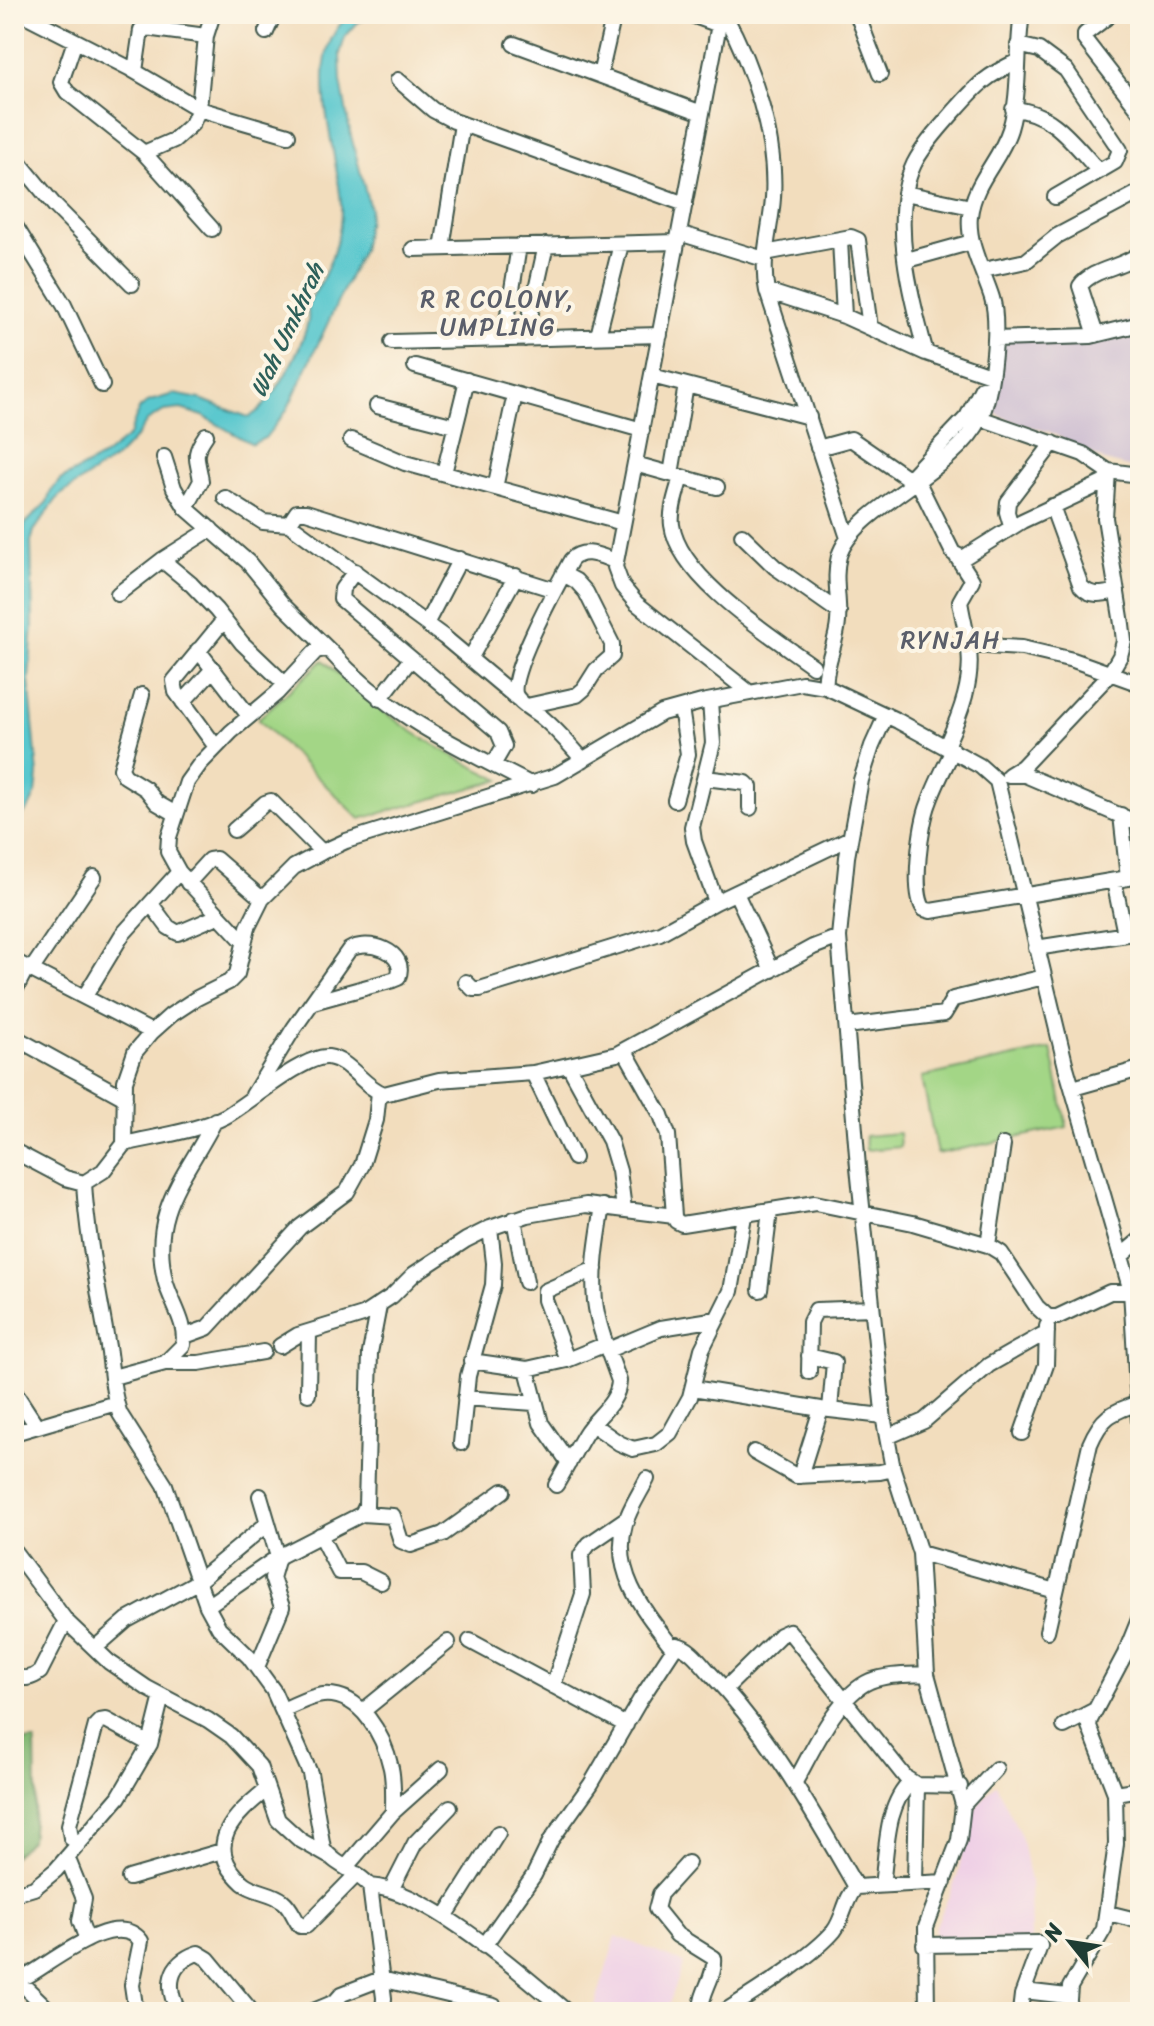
<svg xmlns="http://www.w3.org/2000/svg" width="1154" height="2026" font-family="Sriracha,sans-serif">
<rect width="100%" height="100%" fill="#fcf5e5"/>
<filter id="ink" filterUnits="userSpaceOnUse"><feTurbulence type="fractalNoise" baseFrequency=".0125" numOctaves="2"/><feDisplacementMap in="SourceGraphic" scale="16" xChannelSelector="R" yChannelSelector="G"/><feConvolveMatrix kernelMatrix="1 2 1 2 8 2 1 2 1" color-interpolation-filters="sRGB"/></filter>
<filter id="wash" filterUnits="userSpaceOnUse"><feTurbulence type="fractalNoise" baseFrequency=".006" numOctaves="4" result="noise"/><feDisplacementMap in="SourceGraphic" scale="32" xChannelSelector="R" yChannelSelector="G"/><feGaussianBlur stdDeviation="1.8" result="paint"/><feColorMatrix in="noise" values="0 0 0 0 0 0 0 0 0 0 0 0 0 0 0 0 0 1.4 0 .05"/><feComposite in="paint" operator="in"/></filter>
<g filter="url(#wash)">
<rect width="100%" height="100%" fill="#f2ddbd"/>
<!-- built -->
<path fill="#efd0e6" d="M996,1784L1021,1836L1030,1881L1031,1941H934L935,1928L957,1877L971,1813Z
M616,1936L684,1963L666,2012H593Z"/>
<!-- industrial -->
<path fill="#cdbed2" d="M1140,318V470L1105,461L1050,432L1019,424L990,411L1005,336L1090,331Z"/>
<!-- green -->
<path fill="#a3d686" stroke="#618a5d" stroke-width="2" d="M323,660C377,713 432,747 500,780L360,819L258,719Z
M1051,1049L1067,1127L937,1154L922,1077Z
M899,1133L900,1147L866,1150L865,1136Z"/>
<!-- forest -->
<path fill="#82b773" stroke="#507a54" stroke-width="2" d="M14,1741H35L36,1793L31,1840L14,1856Z"/>
<!-- water -->
<path fill="#59c7ce" stroke="#3c8281" stroke-width="2" d="M351,14H376L358,22L345,37L340,54L341,81L350,132L370,209L362,250L287,410L265,438L252,444L203,416L181,409L164,411L147,421L136,437L117,457L59,496L34,531L31,542L33,626L29,680L38,775L36,793L29,808L14,826V807L25,784L16,683L15,637L21,585L22,536L25,524L47,502L51,491L60,480L104,456L129,436L139,409L150,401L174,394L200,399L248,417C272,408 303,346 308,321C309,315 307,308 309,303C311,296 318,289 321,282C333,258 342,233 341,206C339,150 298,54 351,14Z"/>
</g>
<g filter="url(#ink)">
<g fill="none" stroke-linecap="round" stroke-linejoin="round">
<defs>
<path id="minor" d="M23,14L129,68L199,109L288,135
M689,14L719,25
M721,14L615,567L622,586L636,603L750,693
M724,14C753,66 777,138 773,198C771,229 760,259 767,291L848,538
M857,14L880,74
M1111,14L1085,34V40L1140,111
M266,32L274,14
M75,41L61,82L67,92L144,153L212,229
M514,44L702,113
M1018,45L1039,50L1066,70L1120,150L1115,162L1055,197
M135,71L141,30L146,28L206,36
M600,75L614,14
M398,80L433,110L454,121L685,204
M1013,109C1053,112 1073,143 1098,170
M144,153L174,140L192,124L199,109L206,36L213,14
M14,156L55,206L132,284
M905,193L971,207
M14,224L64,305L102,385
M679,233L764,259
M840,240L844,316
M442,248L462,124
M413,249L677,242
M765,253L851,237L858,240L870,327
M907,260L972,242
M983,270L1026,261L1057,236L1140,192
M767,291L844,316L926,353L990,375
M1096,335L1080,286C1093,268 1123,268 1140,253
M598,336L621,244
M504,339L519,246
M525,339L546,245
M995,339L1091,336L1140,324
M392,342L660,335
M926,353C911,299 889,217 914,164C923,146 938,130 951,115C976,87 983,77 1018,61
M415,366L642,430
M652,376L809,417
M377,406L455,426
M980,418L1083,454L1108,471L1105,518L1122,624L1124,641L1120,656L1109,675L1022,767L1009,775
M351,440L405,463L623,523
M818,448L851,439L906,477L912,475L967,417L982,388
M164,457L174,488L186,508L248,562L283,605L330,651
M635,464L717,487
M1108,471L1140,475
M444,473L467,380
M671,474L686,385
M681,477C677,492 670,510 672,525C679,578 772,636 813,666
M918,482L953,553L963,558L1022,521L1107,481
M495,488L515,394
M225,498L263,522L289,524L297,512H306L555,590
M1052,506L1081,586C1091,598 1104,594 1117,591
M186,508L201,481C198,458 191,457 206,435
M289,524L444,637L518,699
M1011,526L1007,512L1008,502L1053,443
M742,535L775,567L839,612
M162,560L191,584L216,610L242,643L285,684
M355,571L342,589L341,599L498,732L504,746L493,765
M118,594L162,560L211,529
M426,624L460,559
M969,645L1022,648L1073,660L1140,684
M198,650L249,716
M470,659L516,576
M826,687C823,669 837,642 838,622C840,600 833,578 839,556C853,508 956,472 981,417C992,391 1000,324 992,298C984,272 967,244 970,216C974,181 1000,161 1010,129C1021,92 1016,51 1022,14
M142,695L121,769L125,776L146,789L157,803L176,814
M380,699L411,659
M710,701L713,743L692,827L694,841L716,902
M183,702L213,669
M527,706L577,695L584,689L596,670L612,656V644L586,592L576,581L563,574
M886,715L872,746L861,780L847,857L839,937L858,1167L884,1421L893,1469L920,1553L927,1674L963,1805L959,1840L926,1927L927,2012
M946,746C960,715 975,678 968,644C966,629 962,615 960,601L972,580L957,557
M216,747L176,692L174,681L224,620
M953,750C945,767 935,785 929,803C921,823 911,892 924,909L931,911L1140,876
M583,760C571,746 559,732 545,720C537,712 522,706 516,696C506,677 559,582 571,560C584,547 600,556 615,561
M1010,775H1025L1140,824
M705,778L746,783L750,787V808
M675,800L688,754L681,708
M1121,815L1128,878
M234,830L265,803L271,801L322,852
M1114,881L1125,934
M188,883L209,860L216,859L262,899
M736,893L772,970
M151,904L168,927L178,933L218,916
M244,942L179,872L168,852L169,837L187,782L200,764L231,732L277,693L316,651L324,649L330,651C390,717 455,745 532,785
M1036,948L1140,932
M14,961L152,1032
M32,969L94,877
M466,982L473,989H480L660,933L716,902L850,838
M14,992L27,967
M85,996L122,935L179,872
M847,1026L944,1014L953,999L1044,977
M14,1037L125,1098
M625,1051L661,1115L668,1135L674,1216
M569,1066L610,1141L619,1171L624,1209
M533,1073L574,1158
M1073,1088L1140,1069
M253,1095L294,1028L349,950C367,938 409,951 398,978L393,980L313,1002
M124,1144C157,1136 195,1132 226,1116C249,1103 304,1055 328,1057C350,1060 363,1087 384,1094L439,1080L533,1073L617,1054L813,947L839,937
M14,1151L65,1178L84,1183L103,1171L124,1144L125,1081L135,1052L152,1032L171,1015L197,998L229,982L237,974L248,927L262,899L294,867L322,852L346,841L555,776L662,713L702,702L802,683L826,687L898,721L980,766L997,781L1066,1067L1131,1291L1140,1439
M84,1183C87,1236 98,1288 107,1341C112,1366 111,1391 120,1414L165,1485L207,1606L219,1628L249,1657L273,1690L310,1773L323,1848C334,1865 356,1870 370,1886L384,1998L383,2012
M514,1219L526,1282
M988,1245L1003,1145
M1121,1256L1140,1240
M760,1290L770,1211
M185,1336L207,1328L300,1227L347,1192L362,1165L376,1120L379,1092
M280,1346L298,1335L363,1315L392,1296L414,1274L466,1240L490,1228L528,1215L586,1205L674,1216L676,1221L682,1224L815,1203L913,1223L988,1245L1001,1253L1037,1307L1048,1317H1057L1110,1292H1136
M608,1350L661,1328L717,1319
M809,1356L834,1362L830,1410
M567,1360L545,1300V1291L595,1269
M471,1361L527,1369L567,1360L606,1344
M165,1363H199L263,1352
M527,1369L541,1423L569,1463
M809,1372L810,1322L816,1310L872,1308
M113,1377L165,1363L183,1345C188,1324 170,1301 165,1280C149,1210 186,1177 215,1120
M693,1388L821,1409L883,1416
M14,1391L36,1425
M308,1394L309,1332
M465,1398L534,1403
M592,1424L619,1443L633,1449L656,1444L670,1433L690,1397L702,1349L731,1291L744,1216
M14,1433L116,1403
M1022,1433L1046,1365L1047,1326
M887,1437L924,1421L989,1365L1047,1332
M461,1443L468,1376L493,1285L494,1263L490,1228
M754,1452L796,1476L880,1472L893,1469
M800,1476L821,1409
M647,1479C640,1493 629,1509 625,1524C611,1573 645,1612 673,1648
M556,1485C566,1468 575,1451 585,1434C596,1416 618,1404 619,1381C610,1355 598,1328 595,1301C592,1269 598,1237 603,1206
M362,1514L393,1516L401,1541L411,1545L443,1534L503,1491
M320,1535L339,1572H361L381,1582
M14,1551L66,1621L109,1662L147,1688L208,1720L231,1736L259,1766L278,1820L300,1840L328,1856
M920,1553L1056,1591
M207,1606L278,1557L362,1514L366,1506L370,1353L379,1306
M1047,1631L1090,1444C1102,1416 1111,1413 1138,1403
M470,1641L626,1725
M95,1648L127,1620L197,1582L268,1523
M257,1667L282,1607L272,1578L278,1557L260,1496
M14,1677C25,1679 31,1679 40,1672L66,1621
M553,1686L583,1594L581,1555L589,1544L627,1518
M725,1689L780,1635L789,1631L906,1778L917,1785L960,1786
M282,1710C295,1705 310,1696 323,1695C361,1692 384,1736 391,1768C394,1782 393,1797 393,1812
M363,1711L448,1642
M1064,1726L1093,1711
M795,1782C812,1752 837,1695 870,1681C888,1674 909,1675 927,1674
M267,1789C235,1815 201,1845 243,1883C254,1892 272,1892 283,1901C291,1907 294,1918 300,1926H306L357,1874
M1115,1793L1140,1789
M963,1805L996,1769
M80,1842L71,1838L69,1825L96,1725L100,1721L106,1720L150,1744
M67,1857L84,1899L80,1921L87,1940
M688,1863L660,1894L656,1909L677,1935L714,1958C716,1977 700,1992 701,2012
M346,1867L393,1812L441,1769
M129,1878L222,1851
M915,1883L917,1785
M882,1885C887,1852 885,1805 911,1782
M370,1886C428,1890 522,1974 567,2012
M391,1890L415,1843L450,1807
M14,1894L34,1888L56,1870L119,1797L150,1744L162,1696
M1108,1913L1140,1921
M445,1917L498,1833
M924,1945L1039,1943L1040,1946L1022,1995L1020,2012
M484,1946L534,1875L551,1840L591,1784L640,1700L676,1645C690,1647 700,1662 709,1672C770,1735 812,1811 856,1887
M14,1978L17,1979L29,1975C55,1960 117,1909 141,1941L132,1985L136,2012
M17,1979L51,2012
M1024,1991L1067,1996
M179,2012C165,1987 168,1963 198,1953L208,1959L252,2012
M311,2012L335,2002
M332,2012L335,2002L342,1994L381,1979L494,2006
M724,2012C755,1992 811,1958 834,1931C844,1918 845,1898 856,1887L944,1882
M1068,2012L1070,1987L1104,1929L1116,1844L1115,1793L1089,1726L1090,1720L1125,1654L1140,1617"/>
</defs>
<!-- minor casing -->
<use href="#minor" stroke="#3f5549" stroke-width="18"/>
<!-- minor -->
<use href="#minor" stroke="#fff" stroke-width="14"/>
</g>
</g>
<g text-anchor="middle" dominant-baseline="central" stroke-width="8" stroke-linejoin="round" paint-order="stroke">
<!-- neighbourhood labels -->
<g font-size="24" letter-spacing="2" fill="#5a5e6a" stroke="#fcf5e5">
<text x="498" y="299">R R COLONY,<tspan x="498" dy="28">UMPLING</tspan></text>
<text x="951" y="640">RYNJAH</text>
</g>
<!-- water labels -->
<g font-size="24" font-style="italic" fill="#2e605a" stroke="#fcf5e5">
<text transform="translate(287 330) rotate(-65)">Wah Umkhrah</text>
</g>
</g>
<!-- margin -->
<rect width="1154" height="2026" fill="none" stroke="#fcf5e5" stroke-width="48"/>
<!-- north arrow -->
<g transform="translate(1070 1942) rotate(300)" stroke="#fcf5e5" stroke-width="6" paint-order="stroke">
<path d="M0-6L14 30L0 20L-14 30Z" fill="#1f3d34"/>
<text y="-12" font-size="22" font-weight="bold" text-anchor="middle" fill="#1f3d34">N</text>
</g>
</svg>
